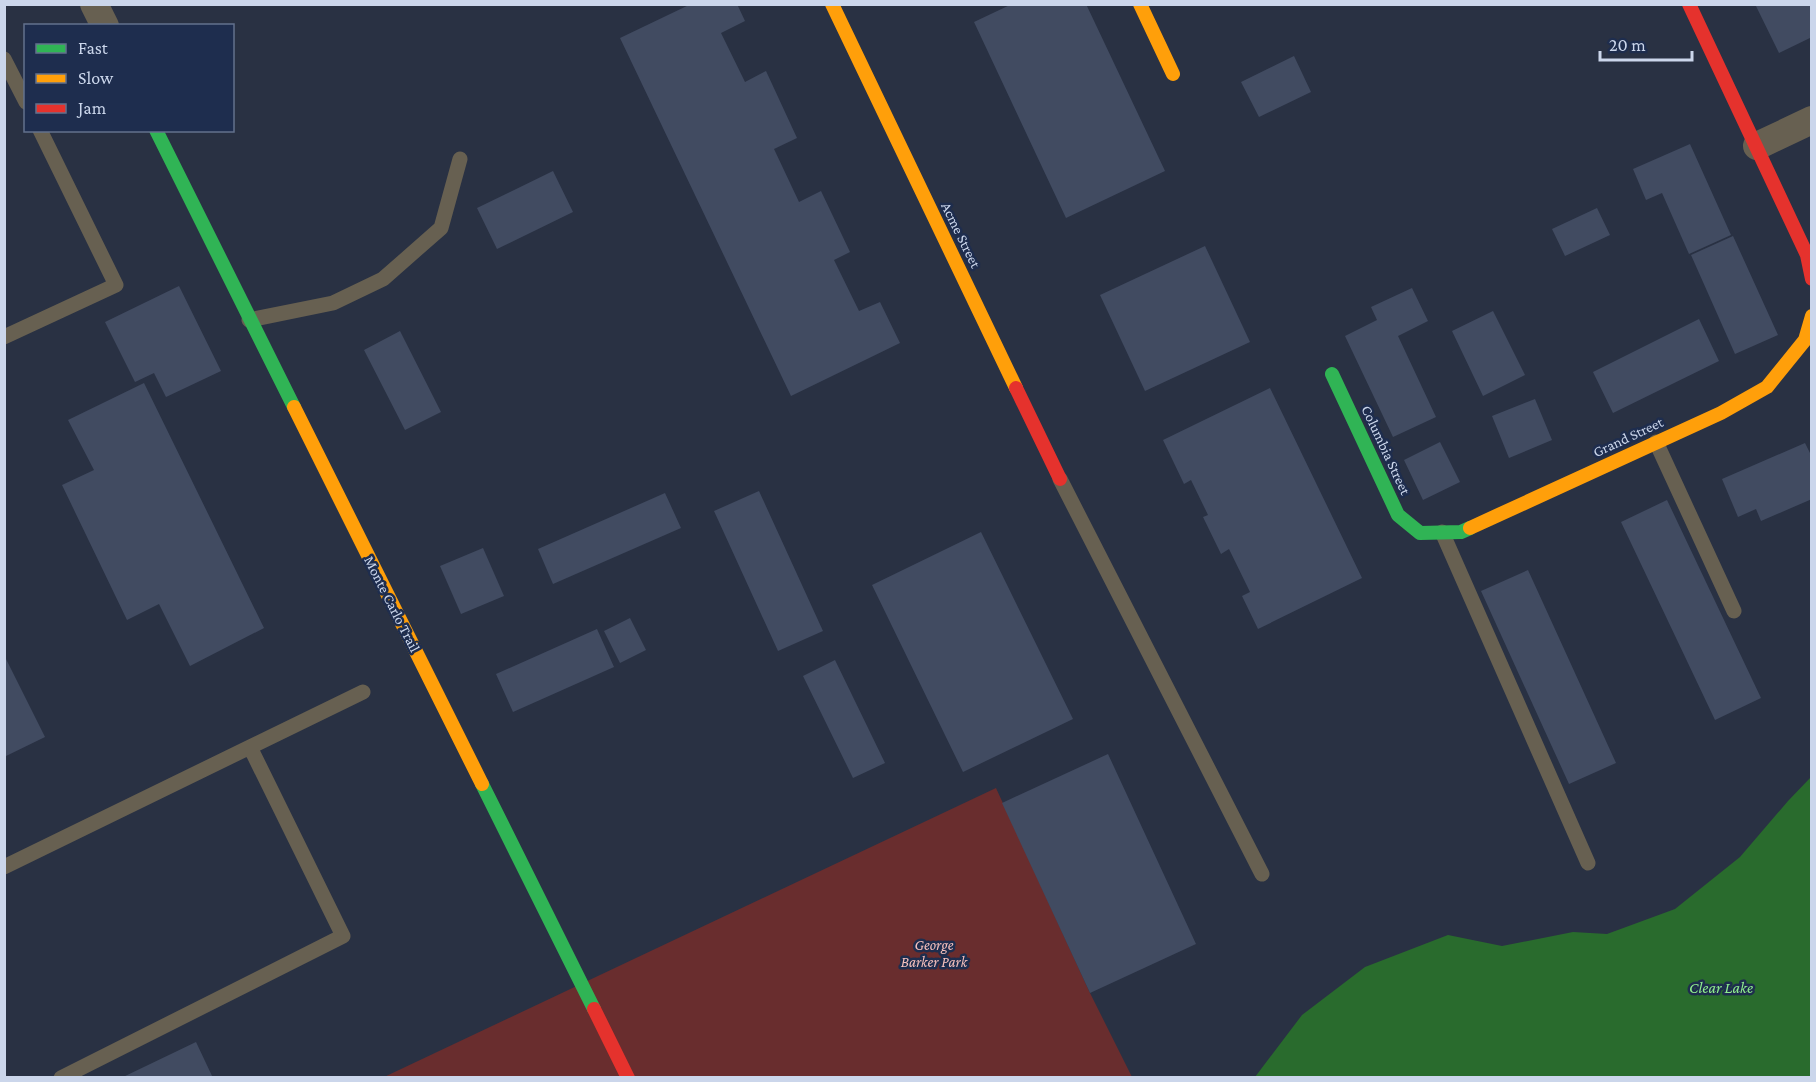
<svg xmlns="http://www.w3.org/2000/svg" width="1816" height="1082" font-family="'Crimson Pro',serif">
<rect width="100%" height="100%" fill="#293143"/>
<!-- green -->
<path fill="#692d2e" d="M996,788L1090,993L1132,1077L382,1078Z"/>
<!-- water -->
<path fill="#296b2d" d="M1811,777V1077H1255L1302,1015L1365,967L1448,935L1502,946L1573,932L1607,934L1675,909L1740,857L1788,801Z"/>
<!-- building -->
<path fill="#414b61" d="M691,4H737L745,21L721,33L745,82L766,71L797,138L774,149L799,202L821,191L850,252L834,260L859,311L880,302L900,343L791,396L620,38Z
M1012,4H1086L1165,171L1066,218L974,22Z
M1755,4H1812V37L1779,53Z
M1294,56L1311,92L1259,117L1241,82Z
M1690,144L1731,235L1689,254L1662,193L1646,200L1633,169Z
M553,171L573,212L497,249L477,208Z
M1597,208L1610,235L1565,256L1552,229Z
M1733,236L1778,335L1735,354L1691,255Z
M1205,246L1250,342L1145,391L1100,295Z
M179,286L221,371L166,397L154,373L135,382L105,322Z
M1412,288L1428,321L1398,336L1436,417L1393,437L1345,336L1377,320L1371,307Z
M1493,311L1525,375L1483,396L1452,331Z
M1699,319L1719,361L1613,413L1593,372Z
M400,331L441,412L405,430L364,350Z
M144,383L264,628L190,666L159,604L127,620L62,485L94,470L68,420Z
M1270,388L1362,578L1258,629L1242,596L1250,592L1229,549L1221,554L1203,517L1208,515L1191,480L1184,484L1163,440Z
M1535,399L1552,440L1509,458L1492,416Z
M1440,442L1460,482L1423,500L1404,460Z
M1805,443L1812,457V499L1761,521L1756,509L1738,517L1722,479Z
M759,491L823,631L778,651L714,511Z
M665,493L681,528L553,584L538,549Z
M1667,500L1761,698L1715,720L1621,522Z
M981,532L1073,719L963,772L872,585Z
M483,548L504,596L461,614L440,566Z
M1528,570L1616,763L1569,784L1481,591Z
M630,618L646,650L620,663L604,631Z
M597,629L614,667L513,712L496,674Z
M4,655L45,737L4,757Z
M835,660L885,763L853,778L803,676Z
M1108,754L1196,944L1090,993L1002,803Z
M196,1042L213,1078H121Z"/>
<g fill="none" stroke-linecap="round" stroke-linejoin="round">
<!-- lane -->
<path stroke="#676051" stroke-width="15" d="M4,59L26,102
M249,320L333,303L383,279L441,228L460,159
M4,337L116,285L40,130
M1656,442L1734,611
M1060,479L1262,874
M1442,532L1588,863
M250,747L363,692
M4,867L250,747L343,936L61,1078"/>
<!-- street -->
<path stroke="#676051" stroke-width="28" d="M94,4L105,26
M1757,146L1812,120"/>
<!-- fast -->
<path stroke="#30b455" stroke-width="14" d="M156,130L294,407
M1332,374L1398,515L1420,533L1461,532L1470,528
M482,784L594,1009"/>
<!-- slow -->
<path stroke="#ff9f0a" stroke-width="14" d="M832,4L1016,388
M1140,4L1173,74
M294,407L482,784
M1470,528L1721,413L1767,387L1805,340L1812,316"/>
<!-- jam -->
<path stroke="#e5322d" stroke-width="14" d="M1689,4L1807,255L1812,279
M1016,388L1060,479
M594,1009L628,1078"/>
</g>
<g text-anchor="middle" dominant-baseline="central" stroke-width="5" stroke-linejoin="round" paint-order="stroke">
<!-- street labels -->
<g font-size="15" fill="#cbd6eb" stroke="#1e2d4e">
<text transform="translate(961 235) rotate(64)">Acme Street</text>
<text transform="translate(1628 437) rotate(-25)">Grand Street</text>
<text transform="translate(1386 450) rotate(65)">Columbia Street</text>
<text transform="translate(392 604) rotate(63)">Monte Carlo Trail</text>
</g>
<!-- park labels -->
<g font-size="15" font-style="italic" fill="#f7c1bd" stroke="#1e2d4e">
<text x="934" y="945">George<tspan x="934" dy="17">Barker Park</tspan></text>
</g>
<!-- water labels -->
<g font-size="16" font-style="italic" fill="#90ed8e" stroke="#1e2d4e">
<text x="1721" y="987">Clear Lake</text>
</g>
</g>
<!-- border -->
<rect width="1816" height="1082" fill="none" stroke="#cbd6eb" stroke-width="12"/>
<!-- legend -->
<rect x="24" y="24" width="210" height="108" fill="#1e2d4e" stroke="#63718d" stroke-width="1.5"/>
<rect x="36" y="44" width="30" height="9" fill="#30b455" stroke="#63718d" stroke-width="1.5"/>
<text x="78" y="54" font-size="18" fill="#cbd6eb">Fast</text>
<rect x="36" y="74" width="30" height="9" fill="#ff9f0a" stroke="#63718d" stroke-width="1.5"/>
<text x="78" y="84" font-size="18" fill="#cbd6eb">Slow</text>
<rect x="36" y="104" width="30" height="9" fill="#e5322d" stroke="#63718d" stroke-width="1.5"/>
<text x="78" y="114" font-size="18" fill="#cbd6eb">Jam</text>
<!-- scale -->
<path d="M1600 51v9h92v-9" fill="none" stroke="#cbd6eb" stroke-width="3"/>
<text x="1609" y="51" font-size="18" fill="#cbd6eb" stroke="#1e2d4e" stroke-width="4.5" paint-order="stroke">20 m</text>
</svg>
